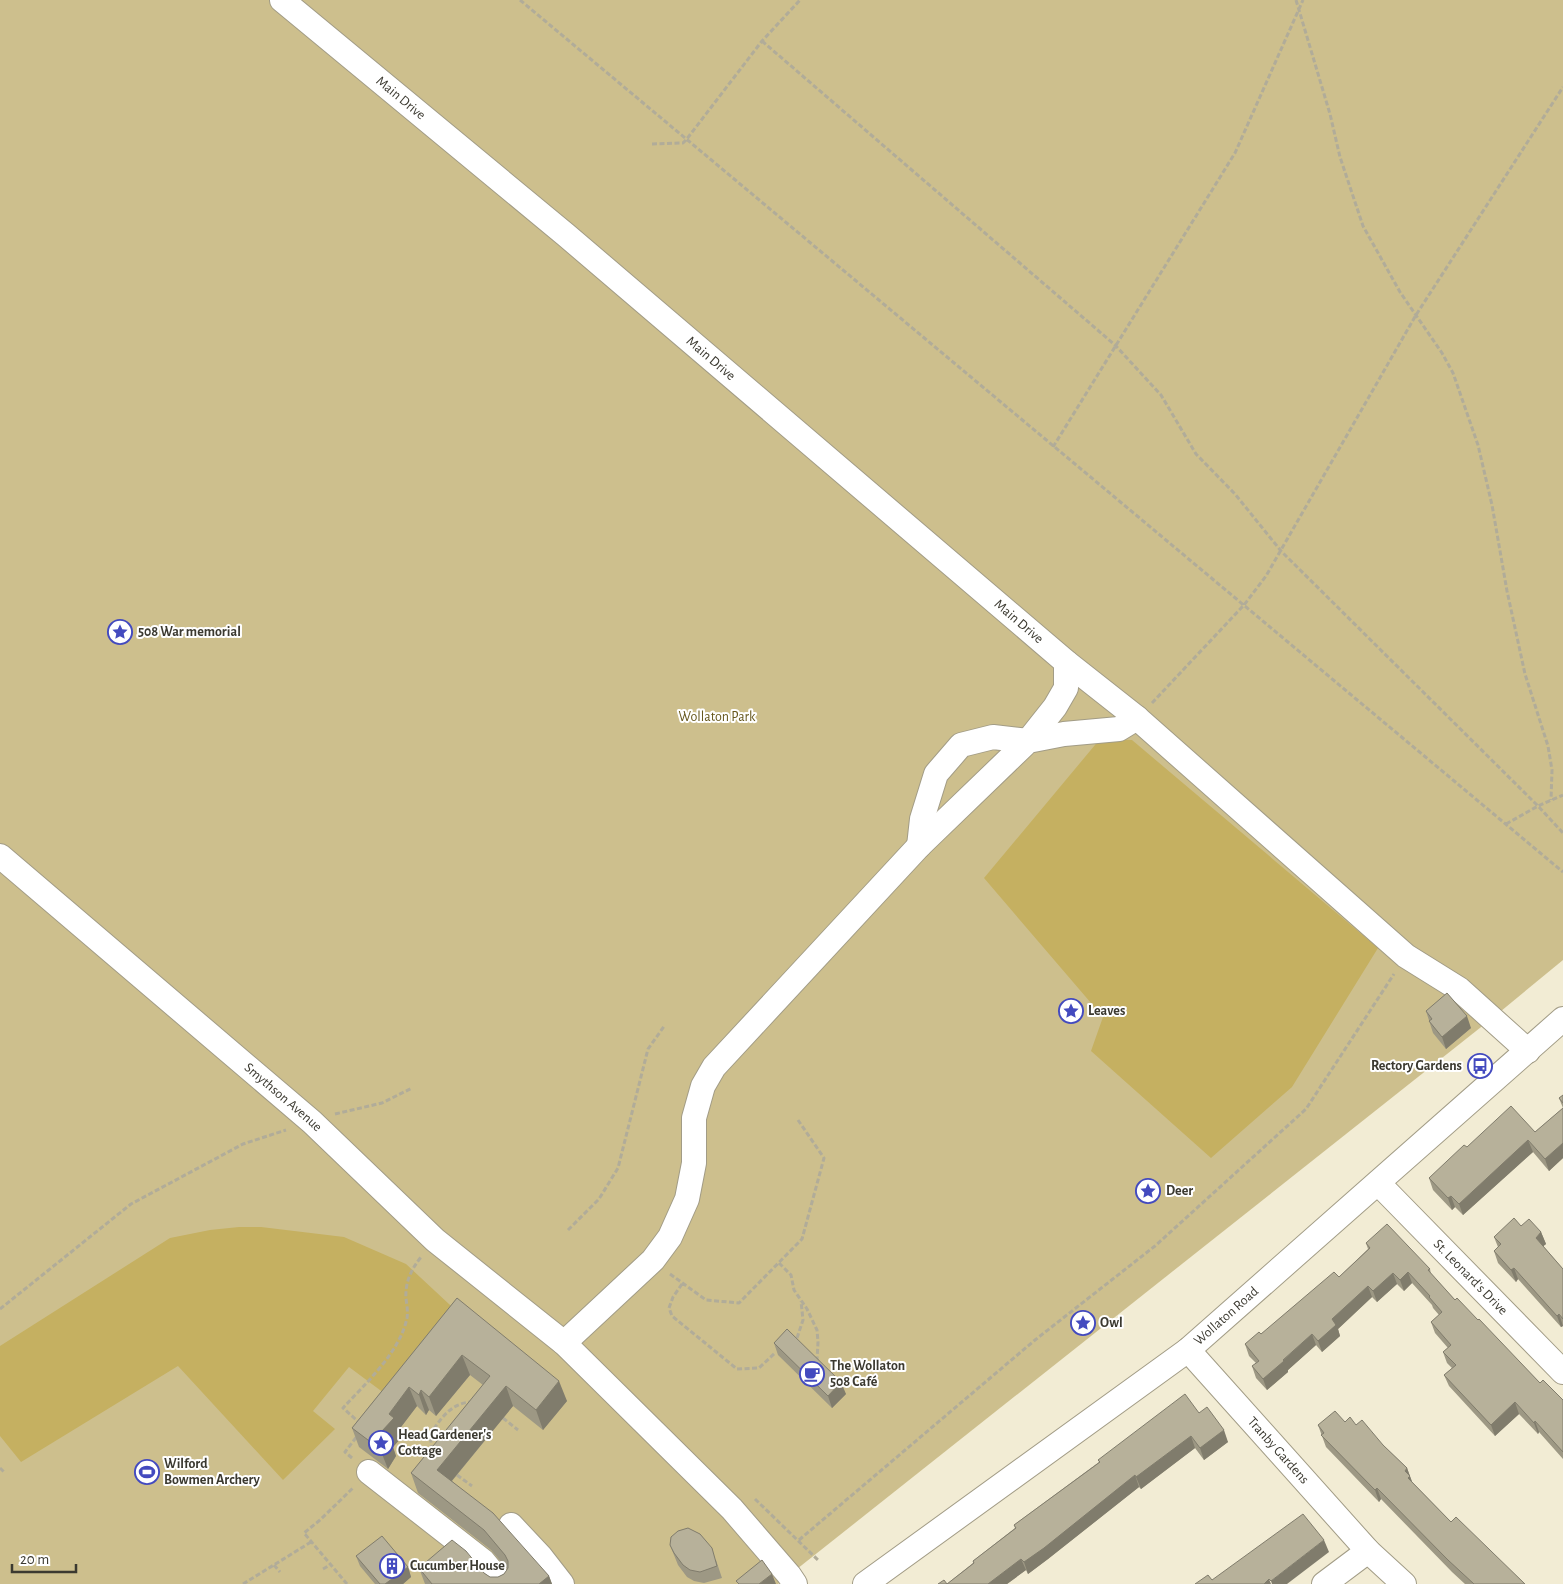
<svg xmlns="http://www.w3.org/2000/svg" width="1563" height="1584" font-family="'Alegreya Sans',sans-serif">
<rect width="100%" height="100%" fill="#f2ecd4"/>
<!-- green -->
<path fill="#cdbf8d" d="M0,0H1563V960L1495,1016L778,1584H0Z"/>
<!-- forest -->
<path fill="#c5b061" d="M1100,739L1132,740L1378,948L1292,1087L1211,1158L1091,1051L1103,1017L984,878Z
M239,1227H261L344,1237L406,1264L464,1318L388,1396L349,1367L313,1411L335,1429L283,1480L178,1366L21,1462L0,1436V1346L170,1238L210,1230Z"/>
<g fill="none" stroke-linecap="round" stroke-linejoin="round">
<defs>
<g id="minor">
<path id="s1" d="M282,0L566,235L1066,662L1137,718L1406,956L1459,989L1528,1051"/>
<path d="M919,846L922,819L936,774L961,745L993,737L1028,741L1055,707L1066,688V662"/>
<path id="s2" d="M0,856L312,1122L435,1240L564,1343L732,1509L789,1575L795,1584"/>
<path id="s3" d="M1378,1183L1563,1372"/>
<path d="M564,1343L653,1260L670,1237L687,1199L694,1163V1118L703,1086L714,1067L919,846L1028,741L1064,734L1119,729L1137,718"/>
<path id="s4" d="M1188,1350L1368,1551L1404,1584"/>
<path d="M369,1472L483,1561L502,1584"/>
<path d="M511,1525L541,1557L562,1584"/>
<path id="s5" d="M865,1584L1188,1350L1563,1019"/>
<path d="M1324,1584L1368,1551"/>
</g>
</defs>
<!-- minor casing -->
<use href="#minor" stroke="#a29c86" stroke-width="26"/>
<!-- path -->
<path stroke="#b1ac99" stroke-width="3" stroke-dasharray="5 2.5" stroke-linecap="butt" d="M520,0L1563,872
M1296,0L1330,114L1340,157L1363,226L1400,292L1442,353L1453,373L1478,445L1492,505L1507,591L1525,674L1548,746L1552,770L1551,800
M762,41L1115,345L1161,395L1196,454L1235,494L1281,551L1538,806L1563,833
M652,144L683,143L686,140L762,41L800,0
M1053,447L1235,153L1303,0
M1152,703L1244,605L1266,576L1416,315L1563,87
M1506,824L1538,806L1563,795
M335,1114L382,1103L412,1088
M568,1230L599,1199L618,1168L648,1049L665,1025
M779,1263L791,1275L794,1290L807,1309L817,1330L818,1342L817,1361
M670,1274L706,1300L739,1303L802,1239L824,1158L798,1120
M682,1284L673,1297L669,1308L672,1316L737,1369L759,1368L775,1353
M0,1309L131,1204L243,1144L286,1130
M797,1338L803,1320L801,1301
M503,1418L518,1430
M361,1424L343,1408C366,1383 400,1352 407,1318C408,1312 407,1305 406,1299C405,1282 411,1270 421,1257
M432,1450L430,1435C440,1419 451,1403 471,1402
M352,1458L345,1452L358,1435
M0,1468L5,1473
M457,1475L472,1486
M755,1499L819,1561
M799,1540L1035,1340L1155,1246L1306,1109L1394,974
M274,1565L280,1572
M323,1569L330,1565
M243,1584L311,1542
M347,1584L304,1533L320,1520L354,1487"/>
<!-- minor -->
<use href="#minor" stroke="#fff" stroke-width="24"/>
</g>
<!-- wall -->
<path fill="#9d9884" d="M1426,1011L1471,1028L1446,1049L1433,1033Z
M1563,1095V1158L1549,1171L1533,1152L1463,1215L1455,1207L1452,1210L1433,1190L1429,1178L1467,1147L1535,1132L1563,1108L1559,1098Z
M1521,1226L1541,1232L1546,1244L1543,1246L1563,1269V1326L1561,1327L1518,1279L1516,1282L1498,1263L1494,1251L1498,1247L1494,1237Z
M1366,1243L1430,1269L1431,1274L1455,1300L1478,1320L1540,1383L1563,1400V1459L1539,1432L1538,1434L1519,1414L1495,1436L1449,1386L1444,1375L1452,1368L1447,1363L1443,1352L1448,1348L1435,1333L1431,1322L1439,1315L1433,1308L1432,1305L1412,1283L1404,1291L1397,1284L1377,1302L1372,1297L1338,1329L1340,1336L1322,1352L1316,1345L1288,1370V1372L1267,1390L1256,1378L1252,1366L1256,1363L1249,1356L1245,1344L1261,1334L1339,1277L1368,1249Z
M457,1298L567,1401L543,1430L513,1406L452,1481L549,1576L552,1584H425L419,1568L484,1573L490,1577H498L504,1574L507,1569L491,1550L418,1493L411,1473L483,1385L470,1375L436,1416L429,1410L426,1415L417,1406L398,1431L401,1438L393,1447L396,1456L388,1469L359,1447L352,1428Z
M774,1343L846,1394L832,1408L778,1355Z
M1199,1413L1228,1442L1204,1460L1195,1448L1141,1489L1139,1487L1048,1559L1028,1574L1026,1570L1007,1584H938H947L973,1563V1561L1015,1528L1014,1525L1099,1462L1098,1460Z
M1345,1422L1356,1425L1383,1445L1407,1468L1412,1482L1451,1522L1525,1584H1465L1452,1572L1381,1499L1379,1502L1326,1447L1318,1425Z
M670,1545L716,1560L722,1578L704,1583L694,1581L687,1577L678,1565Z
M356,1556L408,1567L411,1577L403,1584H375L360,1566Z"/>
<!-- shaded-wall -->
<path fill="#807c6c" d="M1467,1016L1471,1028L1446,1049L1442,1037Z
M1528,1140L1533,1152L1463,1215L1459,1204Z
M1563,1143V1158L1549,1171L1545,1159Z
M1451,1196L1455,1207L1452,1210L1448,1198Z
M1541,1232L1546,1244L1540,1249L1536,1238Z
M1514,1268L1518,1279L1516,1282L1511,1270Z
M1408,1272L1412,1283L1404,1291L1400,1280Z
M1393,1273L1397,1284L1377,1302L1373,1291Z
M1368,1286L1372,1297L1338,1329L1340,1336L1322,1352L1318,1341L1332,1319Z
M1559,1314L1563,1326L1561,1327L1557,1316Z
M1312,1334L1316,1345L1288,1370V1372L1267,1390L1263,1379Z
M462,1355L470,1375L436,1416L429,1397Z
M559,1381L567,1401L543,1430L536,1410Z
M841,1382L846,1394L832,1408L828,1396Z
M506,1386L513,1406L445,1489L437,1470Z
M409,1387L417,1406L398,1431L401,1438L393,1447L396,1456L388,1469L380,1449L382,1431L389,1414Z
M421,1390L429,1410L426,1415L419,1395Z
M1515,1402L1519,1414L1495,1436L1491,1425Z
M1535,1421L1539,1432L1538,1434L1534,1423Z
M1224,1430L1228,1442L1204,1460L1200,1448Z
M1191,1436L1195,1448L1141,1489L1136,1477Z
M1407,1468L1414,1487L1412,1489L1405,1471Z
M1135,1475L1139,1487L1048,1559L1028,1574L1024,1562Z
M1377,1488L1381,1499L1379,1502L1375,1490Z
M1324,1540L1329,1552L1287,1584H1272L1271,1581Z
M1021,1559L1026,1570L1007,1584H988Z
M408,1567L411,1577L403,1584H385Z
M772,1574L776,1584H759Z
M549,1576L552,1584H539Z
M1269,1579L1271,1584H1264Z"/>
<!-- building -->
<path fill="#b7b19a" stroke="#807c6c" d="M1447,993L1467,1016L1442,1037L1429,1021L1432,1019L1426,1011Z
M1563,1095V1103L1559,1098Z
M1511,1106L1535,1132L1563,1108V1143L1545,1159L1528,1140L1459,1204L1451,1196L1448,1198L1429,1178L1464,1145L1467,1147Z
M1514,1218L1521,1226L1529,1219L1541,1232L1536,1238L1563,1269V1319L1559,1314L1557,1316L1514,1268L1511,1270L1494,1251L1501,1244L1494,1237Z
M1387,1224L1430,1269L1428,1270L1455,1300L1457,1298L1478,1320L1479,1319L1540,1383L1543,1380L1563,1400V1452L1535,1421L1534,1423L1515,1402L1491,1425L1444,1375L1456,1365L1443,1352L1451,1345L1431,1322L1442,1312L1429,1297L1430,1296L1408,1272L1400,1280L1393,1273L1373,1291L1368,1286L1332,1319L1336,1325L1318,1341L1312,1334L1283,1360L1284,1361L1263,1379L1252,1366L1259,1361L1245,1344L1259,1332L1261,1334L1334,1272L1339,1277L1370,1248L1366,1243Z
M457,1298L559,1381L536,1410L506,1386L437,1470L493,1513L549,1576L539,1584H432L419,1568L452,1540L466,1551L484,1573L490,1577H498L504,1574L508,1568V1561L505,1555L484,1530L411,1473L490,1376L462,1355L429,1397L421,1390L419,1395L409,1387L389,1414L394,1418L382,1431L389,1436L380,1449L352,1428Z
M787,1329L841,1382L828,1396L774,1343Z
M1185,1394L1199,1413L1207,1407L1224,1430L1200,1448L1191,1436L1136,1477L1135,1475L1044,1548L1024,1562L1021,1559L988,1584H938L944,1580L947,1584L974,1563L973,1561L1016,1528L1014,1525L1100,1462L1098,1460Z
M1335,1411L1345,1422L1350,1417L1356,1425L1362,1420L1383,1445L1407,1468L1405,1471L1410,1476L1408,1478L1451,1522L1456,1517L1525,1584H1474L1448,1560L1377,1488L1375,1490L1321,1435L1324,1433L1318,1425Z
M1303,1514L1324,1540L1271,1581L1269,1579L1264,1584H1195L1208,1575L1212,1580Z
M688,1528L700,1534L712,1548L717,1566L700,1572L690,1570L683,1565L674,1553L670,1545L671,1537L678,1531Z
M382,1536L408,1567L385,1584H380L356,1556Z
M762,1560L772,1574L759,1584H739L736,1581Z"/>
<!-- icons -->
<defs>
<symbol id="sight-ring" viewBox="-11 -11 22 22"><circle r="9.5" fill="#fff" stroke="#434abf" stroke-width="1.5"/><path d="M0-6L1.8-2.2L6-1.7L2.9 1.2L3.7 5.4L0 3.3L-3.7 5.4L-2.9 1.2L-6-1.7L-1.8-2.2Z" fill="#434abf"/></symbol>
<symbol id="bus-ring" viewBox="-11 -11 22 22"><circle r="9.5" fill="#fff" stroke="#434abf" stroke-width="1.5"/><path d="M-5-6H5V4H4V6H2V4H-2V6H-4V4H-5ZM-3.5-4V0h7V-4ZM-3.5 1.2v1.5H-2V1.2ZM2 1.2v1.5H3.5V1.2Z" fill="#434abf"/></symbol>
<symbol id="cafe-ring" viewBox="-11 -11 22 22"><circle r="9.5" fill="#fff" stroke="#434abf" stroke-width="1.5"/><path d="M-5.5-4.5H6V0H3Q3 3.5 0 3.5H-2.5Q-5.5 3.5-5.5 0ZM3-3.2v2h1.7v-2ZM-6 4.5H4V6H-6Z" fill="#434abf"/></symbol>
<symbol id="stadium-ring" viewBox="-11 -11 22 22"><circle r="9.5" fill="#fff" stroke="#434abf" stroke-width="1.5"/><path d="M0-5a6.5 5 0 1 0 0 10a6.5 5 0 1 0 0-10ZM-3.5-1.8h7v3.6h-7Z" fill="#434abf"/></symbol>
<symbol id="building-ring" viewBox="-11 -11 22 22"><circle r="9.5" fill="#fff" stroke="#434abf" stroke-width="1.5"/><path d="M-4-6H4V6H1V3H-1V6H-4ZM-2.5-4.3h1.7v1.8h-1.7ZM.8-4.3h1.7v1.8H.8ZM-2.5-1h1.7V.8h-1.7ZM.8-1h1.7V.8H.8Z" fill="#434abf"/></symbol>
</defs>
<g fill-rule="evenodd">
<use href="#sight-ring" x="106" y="618" width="28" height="28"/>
<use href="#sight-ring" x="1057" y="997" width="28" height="28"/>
<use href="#bus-ring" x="1466" y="1052" width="28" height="28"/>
<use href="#sight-ring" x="1134" y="1177" width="28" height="28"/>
<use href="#sight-ring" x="1069" y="1309" width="28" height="28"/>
<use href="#cafe-ring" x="798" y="1360" width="28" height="28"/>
<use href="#sight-ring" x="367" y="1429" width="28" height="28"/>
<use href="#stadium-ring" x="133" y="1458" width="28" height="28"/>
<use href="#building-ring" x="378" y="1552" width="28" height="28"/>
</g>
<g text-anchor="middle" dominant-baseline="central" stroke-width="4" stroke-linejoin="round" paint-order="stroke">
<!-- street labels -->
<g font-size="14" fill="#3b3930" stroke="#fff">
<text stroke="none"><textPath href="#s1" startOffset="154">Main Drive</textPath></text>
<text stroke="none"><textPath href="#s1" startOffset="559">Main Drive</textPath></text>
<text stroke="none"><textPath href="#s1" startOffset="964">Main Drive</textPath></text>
<text stroke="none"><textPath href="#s2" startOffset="372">Smythson Avenue</textPath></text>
<text stroke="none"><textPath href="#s3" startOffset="132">St. Leonard's Drive</textPath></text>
<text stroke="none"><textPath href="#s5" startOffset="450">Wollaton Road</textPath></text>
<text stroke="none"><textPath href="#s4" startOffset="135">Tranby Gardens</textPath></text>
</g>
<!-- poi labels -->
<g font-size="14" font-weight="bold" fill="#3b3930" stroke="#fff" text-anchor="start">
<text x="138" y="632">508 War memorial</text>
<text x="1088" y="1011">Leaves</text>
<text x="1462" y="1066" text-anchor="end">Rectory Gardens</text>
<text x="1166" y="1191">Deer</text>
<text x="1100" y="1323">Owl</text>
<text x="830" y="1366">The Wollaton<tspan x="830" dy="16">508 Café</tspan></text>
<text x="398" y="1435">Head Gardener's<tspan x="398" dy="16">Cottage</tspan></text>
<text x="164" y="1464">Wilford<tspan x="164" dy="16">Bowmen Archery</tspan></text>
<text x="410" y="1566">Cucumber House</text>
</g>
<!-- park labels -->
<g font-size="14" fill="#66571c" stroke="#fff">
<text x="717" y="717">Wollaton Park</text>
</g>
</g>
<!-- scale -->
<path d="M12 1564v8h64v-8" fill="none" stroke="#3b3930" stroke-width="2.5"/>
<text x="20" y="1564" font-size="15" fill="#3b3930" stroke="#ffffff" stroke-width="4" paint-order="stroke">20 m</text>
</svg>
